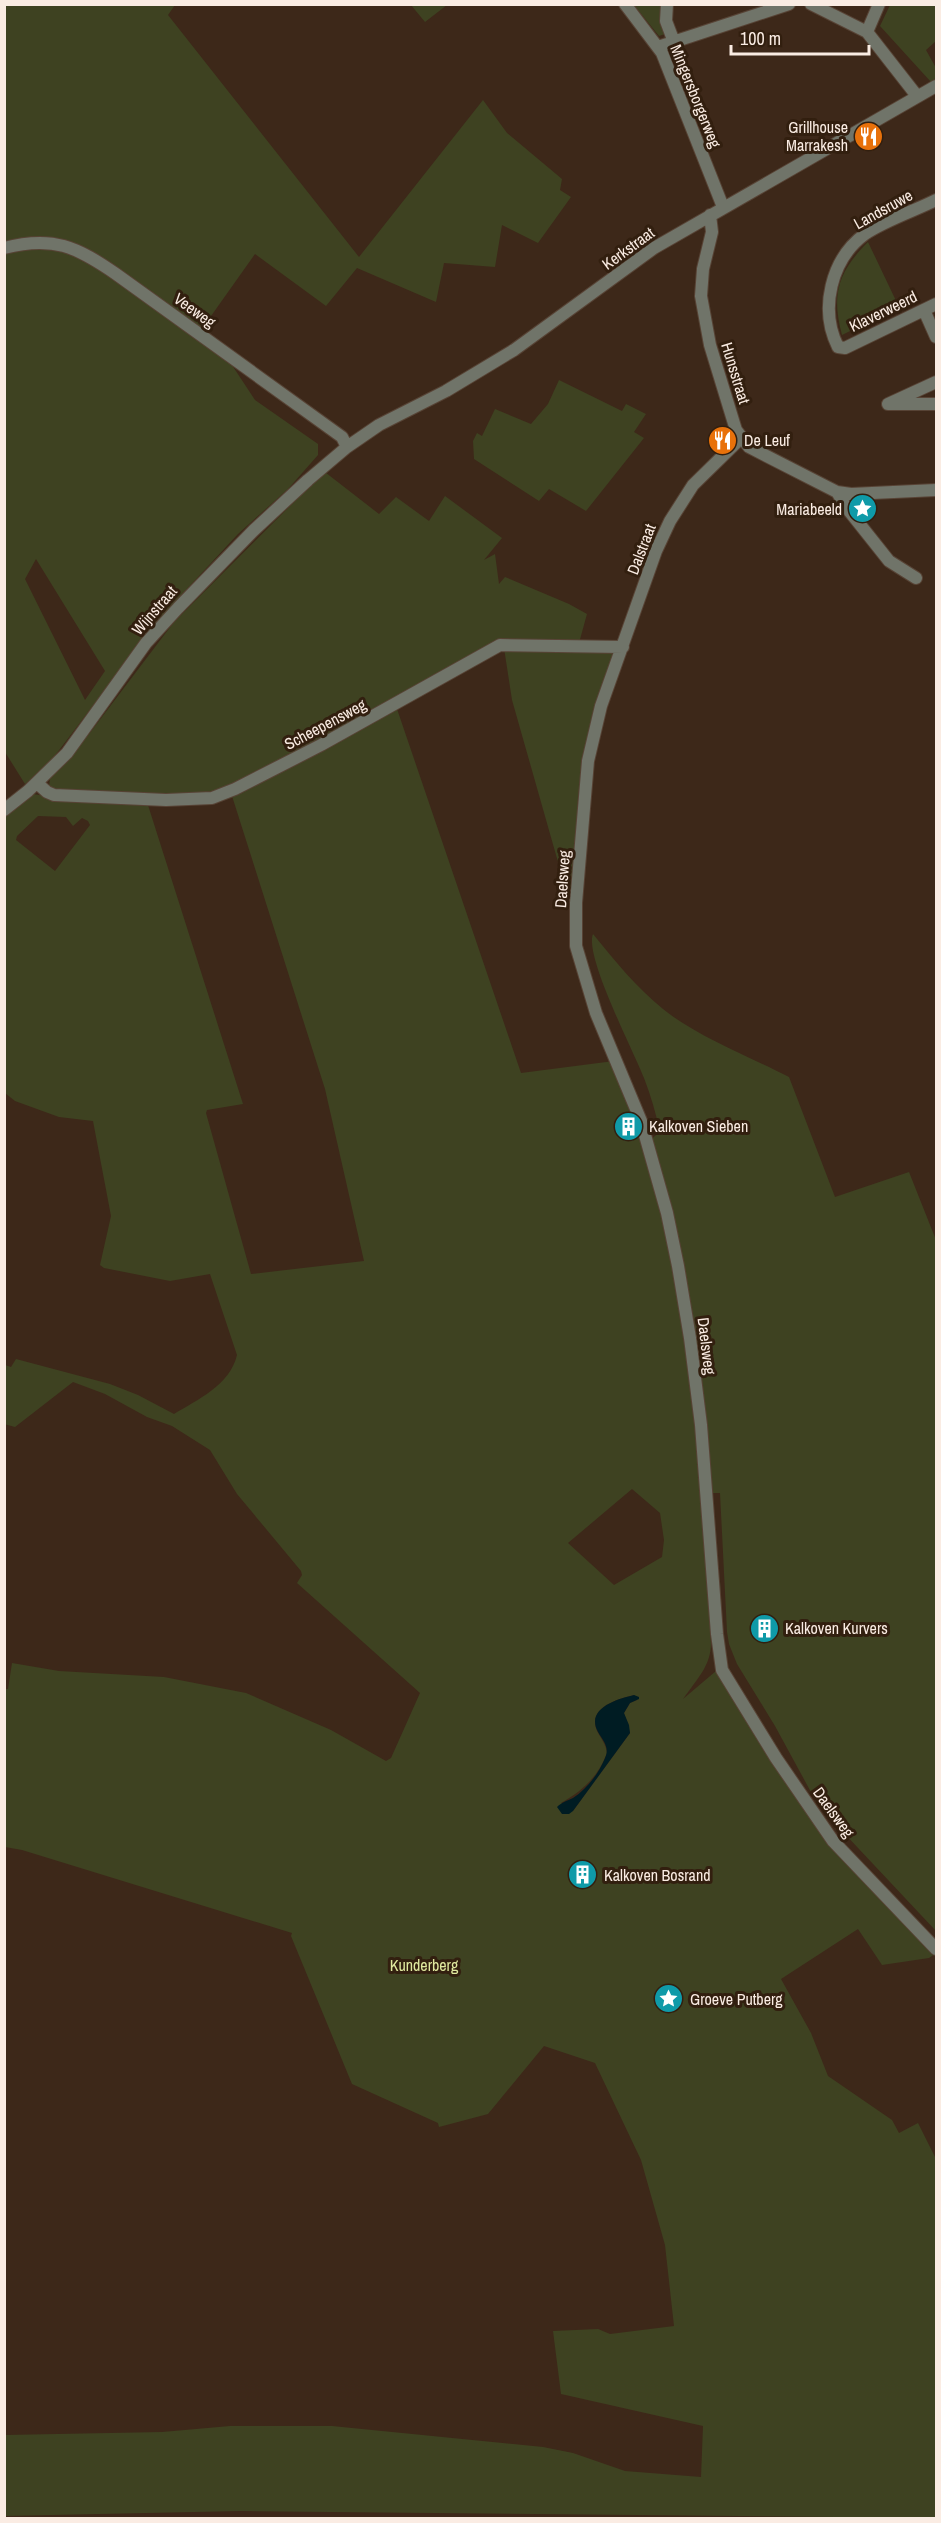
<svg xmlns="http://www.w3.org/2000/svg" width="941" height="2523" font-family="'Archivo Narrow',sans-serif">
<rect width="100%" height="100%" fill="#3d2819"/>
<!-- green -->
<path fill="#3e4221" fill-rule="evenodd" d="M5,5H175L168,15L359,257L483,100L507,133L562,179L560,190L571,197L538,243L502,225L495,267L444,263L436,302L357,268L326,306L255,254L199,333L84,247L63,240L5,246Z
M411,5H447L425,22Z
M634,5H663L665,34L659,36Z
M890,5H936V41L926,50L936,68V78L931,82L880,26Z
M868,242L899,307L842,335C831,294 838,272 868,242Z
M28,246L74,251L226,356L255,400L318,444V455L288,489L238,534L159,619L60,749L44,769L25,784L5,752V251ZM36,559L105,671L85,700L25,579Z
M559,380L622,411L626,404L646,414L634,432L644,438L586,511L549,489L539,501L474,459L473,441L477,433L482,436L495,409L531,424L548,404Z
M321,469L379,514L396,497L429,521L445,496L502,538L484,560L495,554L499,584L505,577L569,604L587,614L579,643L498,642L232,788L201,795L61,793L49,788L50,778L89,734L174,622L297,499Z
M504,648L609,649L615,654L585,751L578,797L573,908L562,876L512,700Z
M396,706L521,1073L614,1061L650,1140L660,1132C656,1114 651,1096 644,1078C634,1052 584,956 593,934C615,961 636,987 663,1009C696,1036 750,1057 789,1077L835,1197L909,1172L936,1240V1931L828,1816L812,1794L775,1726L737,1664L729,1644L727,1632L720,1493H712L698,1438L708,1545L720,1580L722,1615L710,1633C715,1662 699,1676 683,1699L716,1671L765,1750L826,1839L879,1898L935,1954L929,1958L882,1965L858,1929L781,1979L811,2033L828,2076L892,2120L899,2133L918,2123L936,2159V2518L241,2511L5,2516V2435L162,2432L230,2426H332L543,2447L573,2453L625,2471L701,2477L703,2426L561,2394L553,2331L598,2329L610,2334L674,2326L665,2245L641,2160L595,2063L544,2046L488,2114L439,2127L438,2123L352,2084L291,1936L292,1933L22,1850L5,1847L4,1689H8L12,1663L59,1671L164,1677L246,1693L331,1730L386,1761L391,1758L420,1693L297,1583L302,1575L301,1571L237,1494L210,1450L172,1426L147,1417L105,1394L73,1382L15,1427L4,1424L5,1365L11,1367L16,1359L110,1384L138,1395L174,1414C197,1400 230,1385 237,1355L210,1274L170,1281L104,1268L100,1265L111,1216L93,1121L59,1117L15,1101L5,1093V817L33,794L64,799L147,802L243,1104L207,1110L206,1113L251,1274L364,1261L325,1089L232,796ZM38,816L66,817L73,826L82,818L88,821L90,825L55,871L16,840L17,836ZM632,1489L660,1513L664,1540L662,1557L614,1585L568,1543ZM634,1695L637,1700L630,1703L624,1713L630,1733L573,1811L561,1803C582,1791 598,1777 607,1753C606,1744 601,1739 597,1731C587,1707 618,1699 634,1695Z"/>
<!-- water -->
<path fill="#001c23" d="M634,1695L639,1697V1699L630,1703L624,1713L629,1725L630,1733L573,1811L569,1814H562L557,1807C562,1802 567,1801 573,1798C587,1789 599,1773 605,1758C610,1747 603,1741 598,1732C585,1708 618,1699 634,1695Z"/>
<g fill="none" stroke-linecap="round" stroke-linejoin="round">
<defs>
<path id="minor" d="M625,4L662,53L723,207
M667,4L666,21L674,42
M811,4L867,32L917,96
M867,32L879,4
M658,47L789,4
M936,200C914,211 886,220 865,234C831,259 819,309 838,347L845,348L936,304
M710,215L712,232L703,269L701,296L710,345L736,430L749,447L837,492L851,494L936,490
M4,248C53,235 77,247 116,274L342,437L347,447
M924,310L936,337
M936,382L888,404H936
M740,439L693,485L670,521L656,551L601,706L588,761L576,903V946L596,1013L641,1121L667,1213L678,1266L690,1338L701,1425L717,1634L722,1670L776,1758L833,1841L936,1949
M837,492L846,507L889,561L916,578
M37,783L47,792L54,795L166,800L212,798L235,789L321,745L500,645L623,647
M4,810L28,791L67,753L146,643L178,608L254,530L308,480L347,447L379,425L446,391L514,350L654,248L936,86"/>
</defs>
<!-- minor casing -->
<use href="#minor" stroke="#574335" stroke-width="14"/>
<!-- minor -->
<use href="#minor" stroke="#707469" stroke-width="12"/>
</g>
<!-- icons -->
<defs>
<symbol id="restaurant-disc" viewBox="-11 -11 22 22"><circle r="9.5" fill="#e8710a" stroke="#321f0f"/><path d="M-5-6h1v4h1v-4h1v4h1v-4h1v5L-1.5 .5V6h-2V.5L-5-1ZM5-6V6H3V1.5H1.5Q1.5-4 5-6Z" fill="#fff"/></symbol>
<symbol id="sight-disc" viewBox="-11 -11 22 22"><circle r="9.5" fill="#0f9aa8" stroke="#321f0f"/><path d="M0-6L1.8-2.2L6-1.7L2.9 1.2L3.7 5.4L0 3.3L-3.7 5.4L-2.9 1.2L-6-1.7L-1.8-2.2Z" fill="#fff"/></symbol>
<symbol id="building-disc" viewBox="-11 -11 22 22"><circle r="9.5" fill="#0f9aa8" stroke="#321f0f"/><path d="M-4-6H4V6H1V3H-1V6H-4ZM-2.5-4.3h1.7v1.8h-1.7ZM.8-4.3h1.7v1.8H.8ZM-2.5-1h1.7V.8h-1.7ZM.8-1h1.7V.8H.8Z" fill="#fff"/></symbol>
</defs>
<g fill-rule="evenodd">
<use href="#restaurant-disc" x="852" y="120" width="33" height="33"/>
<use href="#restaurant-disc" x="706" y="424" width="33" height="33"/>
<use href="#sight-disc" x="846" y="492" width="33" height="33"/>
<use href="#building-disc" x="612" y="1110" width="33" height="33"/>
<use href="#building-disc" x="748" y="1612" width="33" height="33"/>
<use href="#building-disc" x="566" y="1858" width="33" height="33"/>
<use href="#sight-disc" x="652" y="1982" width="33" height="33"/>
</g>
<g text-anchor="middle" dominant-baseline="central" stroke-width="6" stroke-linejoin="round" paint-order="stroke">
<!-- street labels -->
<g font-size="16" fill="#faece3" stroke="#321f0f">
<text transform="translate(696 96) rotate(68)">Mingersborgerweg</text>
<text transform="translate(883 209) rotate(-29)">Landsruwe</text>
<text transform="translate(628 248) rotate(-36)">Kerkstraat</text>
<text transform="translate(195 310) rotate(36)">Veeweg</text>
<text transform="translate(883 311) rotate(-26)">Klaverweerd</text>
<text transform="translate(736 373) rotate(73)">Hunsstraat</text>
<text transform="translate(641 549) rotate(-69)">Dalstraat</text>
<text transform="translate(154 610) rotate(-49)">Wijnstraat</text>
<text transform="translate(325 724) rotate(-28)">Scheepensweg</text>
<text transform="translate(562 879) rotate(-86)">Daelsweg</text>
<text transform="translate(707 1346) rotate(83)">Daelsweg</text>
<text transform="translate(834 1812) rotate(54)">Daelsweg</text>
</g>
<!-- poi labels -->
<g font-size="16" fill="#faece3" stroke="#321f0f" text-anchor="start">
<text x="848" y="127" text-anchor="end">Grillhouse<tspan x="848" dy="18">Marrakesh</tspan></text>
<text x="744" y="440">De Leuf</text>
<text x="842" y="509" text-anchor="end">Mariabeeld</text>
<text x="649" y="1126">Kalkoven Sieben</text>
<text x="785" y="1628">Kalkoven Kurvers</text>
<text x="604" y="1875">Kalkoven Bosrand</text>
<text x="690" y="1999">Groeve Putberg</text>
</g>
<!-- park labels -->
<g font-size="16" fill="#e0e99f" stroke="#321f0f">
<text x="424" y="1965">Kunderberg</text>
</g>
</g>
<!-- border -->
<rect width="941" height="2523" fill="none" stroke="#faece3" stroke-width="12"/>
<!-- scale -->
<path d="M731 45v9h138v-9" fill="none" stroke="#faece3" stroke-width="3"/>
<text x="740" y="45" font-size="18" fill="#faece3" stroke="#321f0f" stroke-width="4.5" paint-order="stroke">100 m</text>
</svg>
